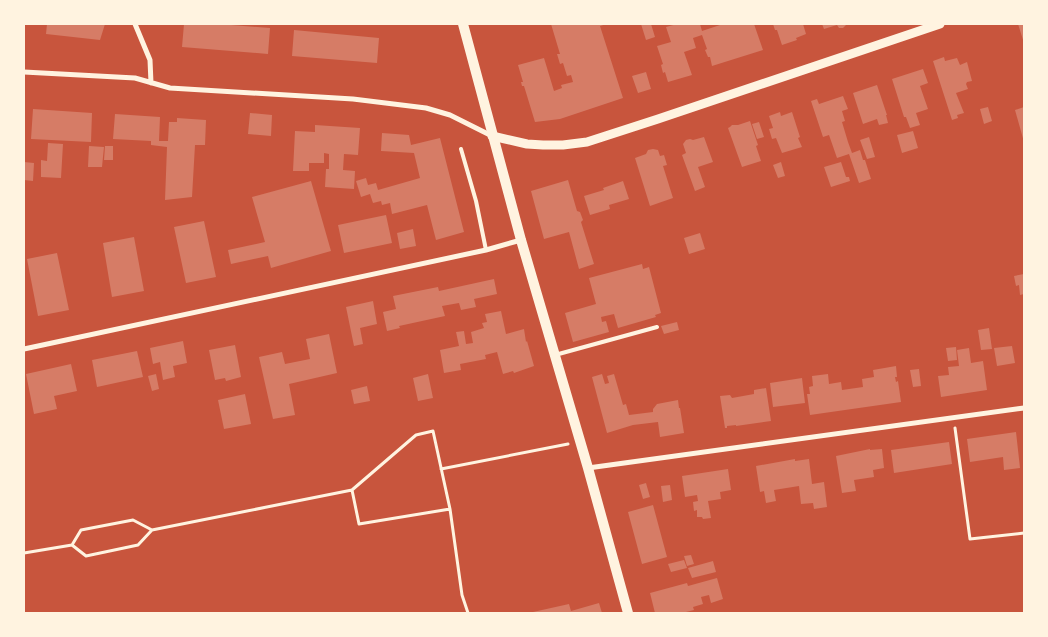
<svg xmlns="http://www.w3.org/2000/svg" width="1048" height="637" font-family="Rubik,sans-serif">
<rect width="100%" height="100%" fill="#c8553d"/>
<!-- building -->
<path fill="#d67c66" d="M47,24H105L100,40L46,34Z
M184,24H219L270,28L268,54L182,47Z
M551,24H607L600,26L623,98L560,119L535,122L524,86H522L521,82H523L518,65L544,58L554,91L562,88L561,85L573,82L571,75L567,76L563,63L560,64L557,54H560Z
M641,24H651L655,37L646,40Z
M677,24H700L702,31L723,24H754L763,50L712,66L710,57H708L705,50L707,49L702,35L693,38L696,48L684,52L692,75L668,82L665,72L663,73L661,65L663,64L657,46L671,42L666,27Z
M773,24H803L806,34L796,38L797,40L782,45L777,30H775Z
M822,24H847L843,28H839L837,25L824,29Z
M1018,24H1024V43Z
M294,30L379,38L377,63L292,56Z
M944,57L945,61L957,58L960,65L967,62L972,81L967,82L966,84L968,89L956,93L964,113L957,115L958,118L952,120L933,61Z
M923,69L928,83L920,86L928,109L916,113L920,125L910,128L906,117H904L892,79Z
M646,72L651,89L638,93L632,76Z
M877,85L887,115H886L888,123L879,125L877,119L863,124L853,93Z
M843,96L848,109L842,111L845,121L842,122L848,142L852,153L860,150L863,160H865L871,179L859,183L849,154L837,158L829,135L823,137L811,101L817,99L819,104Z
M988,107L992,121L984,124L980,109Z
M1024,107V142L1015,110Z
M33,109L92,113L91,142L31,139Z
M780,112L781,116L792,112L800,137L798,138L802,147L782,153L776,138L772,139L769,129L773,128L769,116Z
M250,113L272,115L271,136L248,134Z
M115,114L160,117L159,141H168L169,122H177V118L206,120L205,145H195L192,197L165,200L167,147L151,145V141L113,139Z
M750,121L758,145L756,146L761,161L742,167L728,128L730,127L732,125H738Z
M759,122L764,137L757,139L752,124Z
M315,125L360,128L358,155L344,154L343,170L355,171L354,189L325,187L326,169H329V154L324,153V163H309V171H293L295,131L315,132Z
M913,131L918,148L902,153L897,135Z
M382,133L409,135L411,145L440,138L464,232L436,240L427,205L392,214L390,203L382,205L381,201L373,203L370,194L361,197L356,181L366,178L368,185L376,183L378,190L420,178L414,153L381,151Z
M704,137L713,162L698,167L705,187L695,191L682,155L686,153L683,144L686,140L690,139L693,140Z
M869,137L875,157L867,159L860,140Z
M48,143L63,144L61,178L41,177V160L47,161Z
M89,146L104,147L102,167H88Z
M105,146H113V160H104Z
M653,149L658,150L660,156L664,155L667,165L663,166L673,198L650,206L635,158L646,154L648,150Z
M24,162L34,163L33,181L24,180Z
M781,162L785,176L778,178L773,165Z
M841,162L846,177H849L850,181L831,187L824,167Z
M568,180L577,211L580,212L583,220L581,222L594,264L579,269L569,232L544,239L531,191Z
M311,181L331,251L271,268L268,256L231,264L228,250L265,242L252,197Z
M623,181L629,199L609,205L610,209L590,215L584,196L604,190L603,188Z
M386,215L392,243L344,253L338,225Z
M204,221L216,277L186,283L174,227Z
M413,229L416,246L400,249L397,233Z
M700,233L705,249L689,254L684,238Z
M134,237L144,291L112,297L103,243Z
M57,253L69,310L38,316L27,259Z
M642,264L643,269L649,267L661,313L655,315L656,317L618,328L614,314L601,317L602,322L606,321L609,332L573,342L565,313L596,304L589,278Z
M1024,274V294L1020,295L1019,285L1016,286L1014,276Z
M494,279L497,294L474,299L476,307L461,310L459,303L442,306L445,316L399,326L400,328L387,331L383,312L396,309L393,296L438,287L439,291Z
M373,301L377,324L360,328L363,344L354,346L346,307Z
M501,311L506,334L524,329L526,342L527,341L534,366L514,373L513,371L503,374L497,352L485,355L486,359L460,364L461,370L444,373L440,350L459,346L456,332L464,331L466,344L473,343L471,332L484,328L482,323L487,322L485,314Z
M677,322L679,330L664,334L661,326Z
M989,328L992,349L981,350L978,330Z
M329,334L337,373L289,384L295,415L273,419L259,357L282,352L285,364L310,359L306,339Z
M183,341L187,363L173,366L175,377L163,380L160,362L153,364L150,348Z
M235,345L241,377L226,381L225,378L215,380L209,350Z
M1012,346L1015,363L997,366L994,348Z
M956,347L957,360L948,361L946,348Z
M969,348L971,363L983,361L987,390L941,397L938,376L949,375L948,367L959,366L957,350Z
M137,351L143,377L97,387L92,360Z
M71,364L77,391L54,396L57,409L34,414L26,374Z
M896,366L897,377H895L896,382L898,381L901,402L810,415L807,394H810L809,387L813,386L812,376L828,374L829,384L841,382L842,390L863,387L862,379L874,377L873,370Z
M919,369L921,386L913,387L910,370Z
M156,374L159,389L152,391L148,376Z
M428,374L433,398L418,401L413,378Z
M602,374L605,384L609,383L607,376L614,374L623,405L626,404L629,415L653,412V409L657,404L678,400L679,408H680L684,433L660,437L658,422L633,425L607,433L592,377Z
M802,378L805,403L773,407L770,383Z
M367,386L370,401L354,404L351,390Z
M766,388L771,421L736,426V425L727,426V428H725L720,396L730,395L732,398L754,394V390Z
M245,394L251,424L224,429L218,400Z
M1016,432L1020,468L1004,470L1003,457L970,462L967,439Z
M949,442L952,464L894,473L891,450Z
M870,449V450L882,449L884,468L873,470L874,477L854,480L856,491L842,493L836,456Z
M795,459V461L809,459L812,484L824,482L827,507L814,509L813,503L801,504L799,486L774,490L776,501L766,503L764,491L760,492L756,466Z
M728,469L731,490L720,492L721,499L708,501L711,518L703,519L702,517H697V510L694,511L693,502L698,501L697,495L685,497L682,476Z
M646,483L650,497L643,499L639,485Z
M670,485L672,500L663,502L661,486Z
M653,505L667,557L642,564L628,512Z
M691,555L694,564L687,566L684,556Z
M684,560L687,568L671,572L668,564Z
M713,561L716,572L692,578L688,568Z
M717,578L723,599L711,603L709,595L701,597L703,604L693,607L694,610L682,613H655L650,593L687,583L688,586Z
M599,603L602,613H533V612L569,604L571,611Z"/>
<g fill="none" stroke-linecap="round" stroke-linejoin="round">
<!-- path -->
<path stroke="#fff3e0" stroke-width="3" d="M955,428L970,539L1024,533
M441,469L568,444
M352,490L416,435L433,431L450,509
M152,530L352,490L359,524L450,509L462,595L468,613
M24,553L72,545L81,530L133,520L152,530L138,545L86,556L72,545"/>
<!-- service -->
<path stroke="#fff3e0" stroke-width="4" d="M461,149L476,201L486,250
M555,355L657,327"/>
<!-- minor -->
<path stroke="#fff3e0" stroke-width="5" d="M135,24L150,60L151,83
M24,72L135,78L170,88L353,99L426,108L450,115L492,136
M24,349L486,250L521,240
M588,468L1024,408"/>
<!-- tertiary -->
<path stroke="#fff3e0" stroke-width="9" d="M492,136L527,144L543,145H563L587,142L658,119L940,24"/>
<!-- secondary -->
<path stroke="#fff3e0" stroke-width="10" d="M463,24L521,240L588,468L628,613"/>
</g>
<!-- border -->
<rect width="1048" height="637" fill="none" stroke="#fff3e0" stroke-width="50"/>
</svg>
